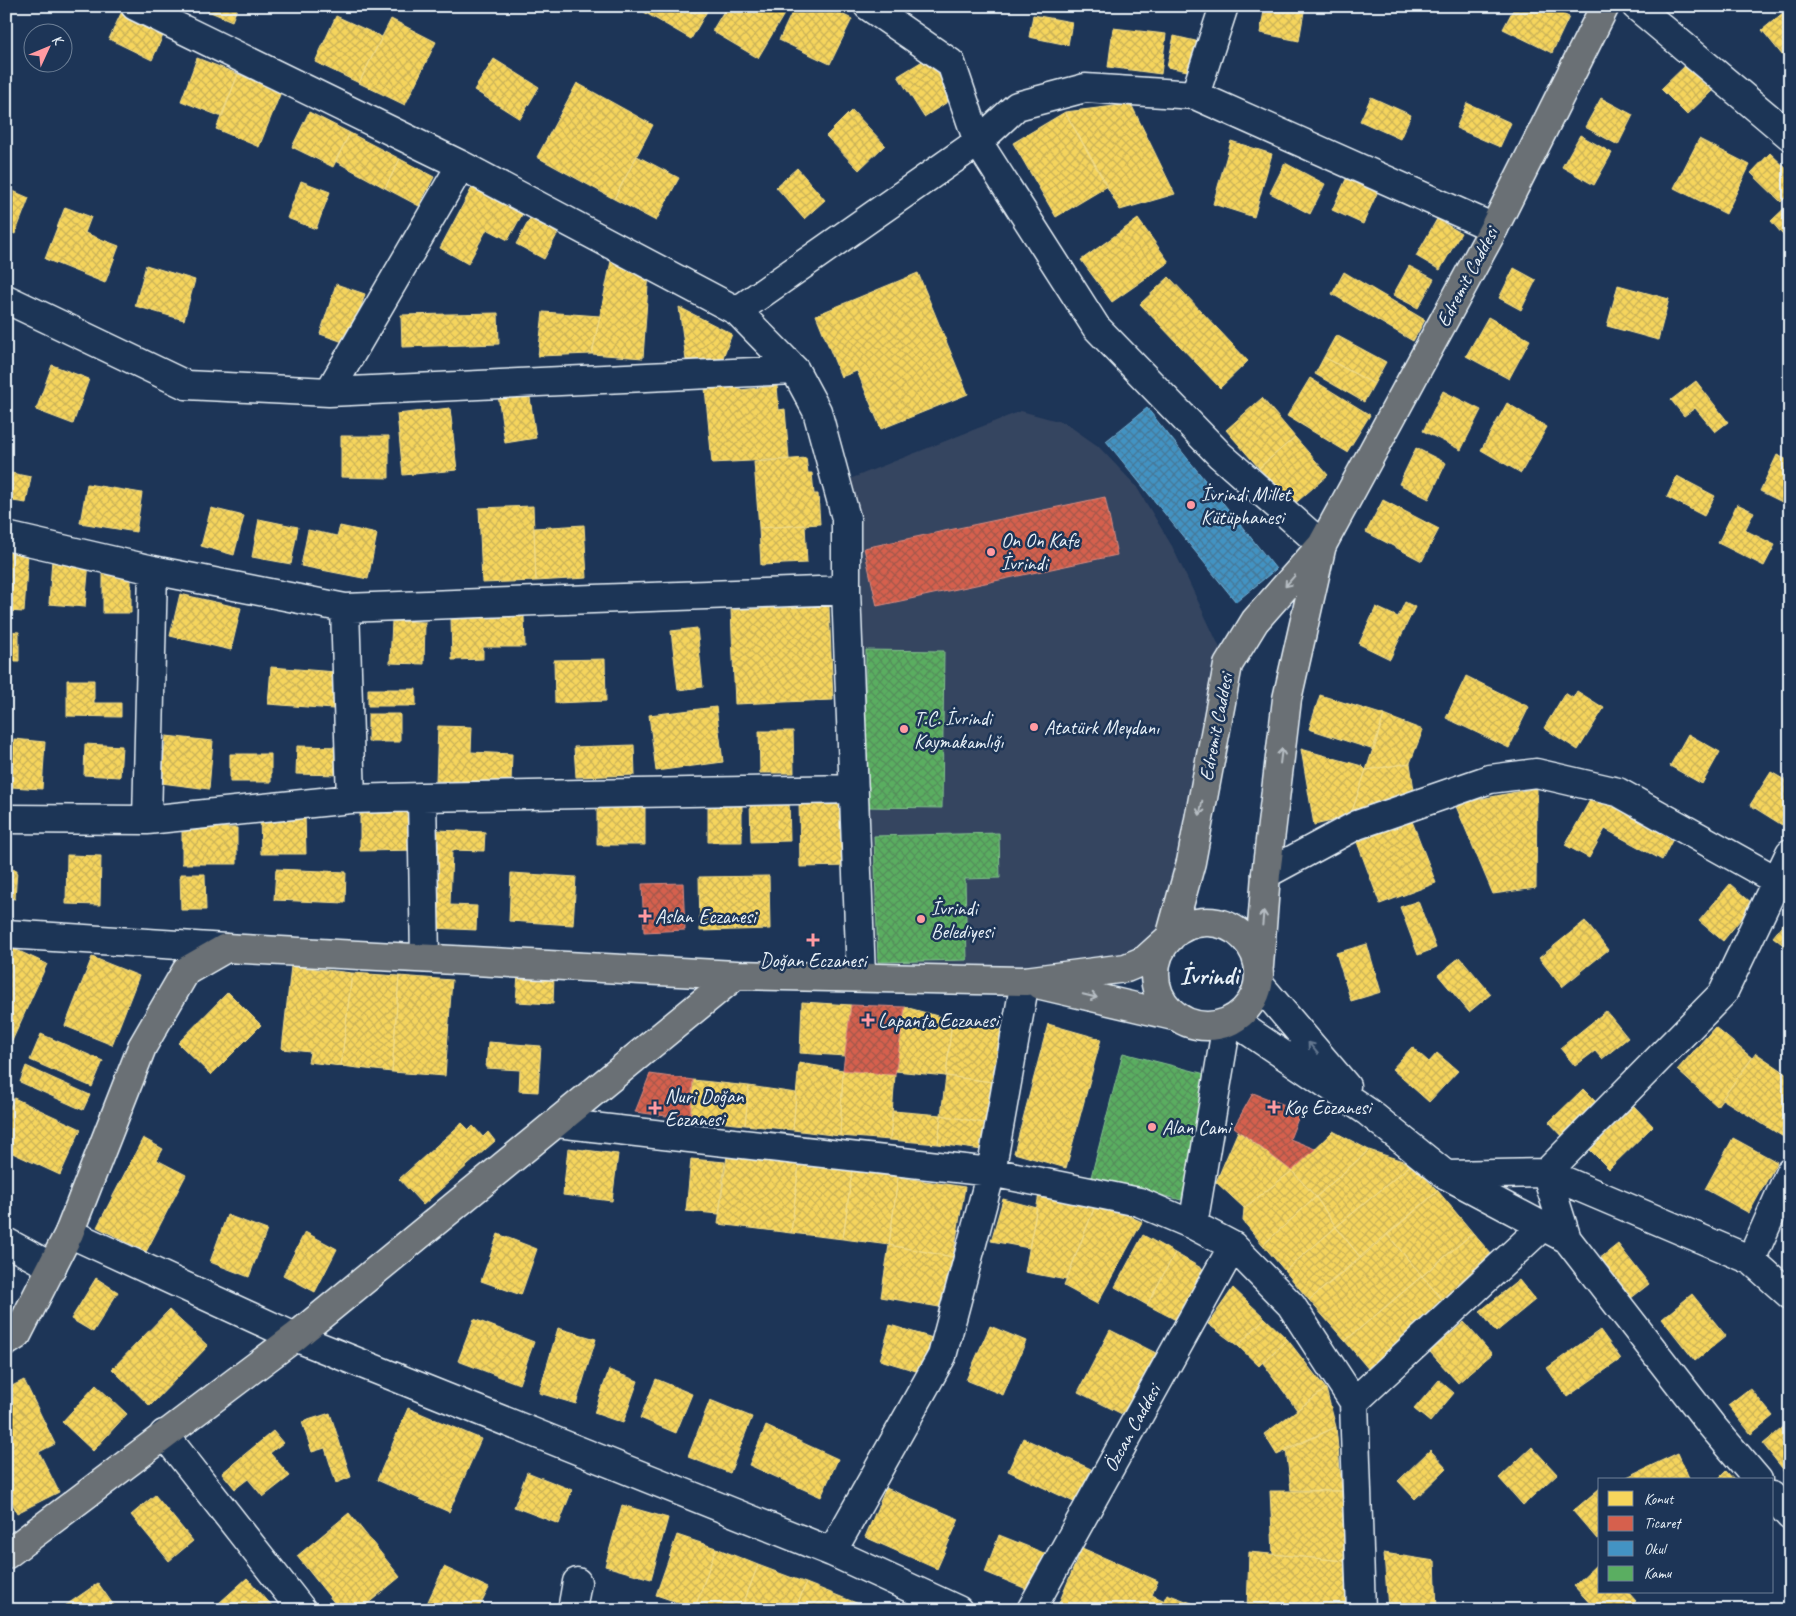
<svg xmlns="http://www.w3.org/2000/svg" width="1796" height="1616" font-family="Caveat,sans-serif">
<defs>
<pattern id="homes-cross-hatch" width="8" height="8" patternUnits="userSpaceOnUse" patternTransform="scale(1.25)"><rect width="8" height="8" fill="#f6d55c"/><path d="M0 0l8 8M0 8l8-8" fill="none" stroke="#cab258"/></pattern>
<pattern id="shops-cross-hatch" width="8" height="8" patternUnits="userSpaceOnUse" patternTransform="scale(1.25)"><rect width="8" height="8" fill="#d6604d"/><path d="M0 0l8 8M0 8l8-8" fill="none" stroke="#a4584c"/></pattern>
<pattern id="schools-cross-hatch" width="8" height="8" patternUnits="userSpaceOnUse" patternTransform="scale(1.25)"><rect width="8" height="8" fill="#4393c3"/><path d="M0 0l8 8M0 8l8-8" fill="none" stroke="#447999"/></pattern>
<pattern id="public-cross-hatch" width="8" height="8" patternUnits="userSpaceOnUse" patternTransform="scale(1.25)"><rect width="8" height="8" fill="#5aae61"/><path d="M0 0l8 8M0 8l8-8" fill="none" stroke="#548f5a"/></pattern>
</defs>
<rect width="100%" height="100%" fill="#1d3557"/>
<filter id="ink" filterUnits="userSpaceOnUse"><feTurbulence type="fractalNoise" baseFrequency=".02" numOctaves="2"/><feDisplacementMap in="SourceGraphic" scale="10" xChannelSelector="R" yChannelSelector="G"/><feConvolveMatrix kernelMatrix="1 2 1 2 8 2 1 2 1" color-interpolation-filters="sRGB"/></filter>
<g filter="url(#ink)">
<!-- built -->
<path fill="#344460" d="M1021,411L1065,423L1098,446L1136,486L1172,546L1228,665L1175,923L1126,968L861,976L837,484Z"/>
<!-- homes -->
<path fill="url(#homes-cross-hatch)" stroke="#f2dd8b" d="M196,6H238L232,21Z
M648,6H710L691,39L644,12Z
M727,6H789L758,58L712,31Z
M795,6H825L852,19L830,64L779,40Z
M1265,6H1305L1299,41L1260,33Z
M1515,6H1547L1569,17L1552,53L1503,29Z
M123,9L166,29L152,60L109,39Z
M1784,12L1790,19V51L1783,56L1762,30Z
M1033,15L1072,22L1068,45L1029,37Z
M336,16L382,37L359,83L315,62Z
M391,19L436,42L405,105L359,83Z
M1113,28L1166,34L1161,74L1108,67Z
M1174,36L1204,43L1198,73L1167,67Z
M934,54L960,94L924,117L898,76Z
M197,58L238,74L222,117L181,101Z
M494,59L539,87L520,119L474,90Z
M1687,64L1713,90L1687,115L1661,89Z
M238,74L281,92L259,147L216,129Z
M577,83L653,125L614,199L537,157Z
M1371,97L1411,115L1400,139L1360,121Z
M1601,98L1633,115L1618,145L1585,127Z
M1467,103L1511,123L1500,147L1456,128Z
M1131,104L1175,194L1120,210L1065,112Z
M852,110L885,145L859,170L826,136Z
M309,112L350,133L333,167L292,147Z
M1065,112L1108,186L1056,217L1013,143Z
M350,133L400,159L385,188L335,161Z
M1580,135L1612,153L1594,185L1562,167Z
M1699,139L1750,165L1726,214L1674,188Z
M1231,141L1272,154L1254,217L1213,204Z
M1770,153L1790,172V193L1781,202L1751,173Z
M637,156L679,178L656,221L614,199Z
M400,159L434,177L419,206L385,188Z
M1285,163L1325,184L1310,214L1270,193Z
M797,168L825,200L804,219L776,187Z
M1347,177L1378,191L1363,224L1332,210Z
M301,181L330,192L316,229L287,218Z
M474,184L524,211L508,240L487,229L468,264L440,248Z
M6,188L29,198L15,234L6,231Z
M1790,203V241L1789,242L1771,221Z
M65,207L91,217L85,233L119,246L105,283L45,259Z
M532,215L560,229L544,259L516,244Z
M1138,219L1169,262L1112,302L1081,260Z
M1437,219L1461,233L1440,270L1416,256Z
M611,261L649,271L643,358L592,354Z
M146,265L195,280L184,320L135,306Z
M1409,266L1434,279L1418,308L1393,295Z
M1514,268L1536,280L1521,310L1499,298Z
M1344,272L1425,320L1413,341L1332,294Z
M918,273L968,394L881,429L857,371L841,377L816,315Z
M1169,277L1248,361L1220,388L1140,304Z
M336,284L365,294L349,344L320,334Z
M1618,285L1669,299L1658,340L1607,326Z
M679,307L732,334L722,360H686Z
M543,312L600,316L592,354L538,356Z
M498,313L499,344L402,347L401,315Z
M1488,317L1530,340L1509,379L1466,356Z
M1336,335L1386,362L1374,384L1324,357Z
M1324,357L1374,384L1364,402L1315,374Z
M52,365L89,379L73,424L36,410Z
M1310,378L1370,415L1347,452L1287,416Z
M1696,381L1728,422L1715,432L1695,408L1684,416L1671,400Z
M740,385V390L777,386L779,410L785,409L789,459L712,463L705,388Z
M529,391L536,438L505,443L498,395Z
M1443,391L1481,410L1461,450L1423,431Z
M1262,398L1295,437L1259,468L1226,430Z
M1507,403L1547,427L1521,473L1481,450Z
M450,408L457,470L403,475L397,414Z
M341,436H389V478L341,477Z
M1295,437L1328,475L1292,506L1259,468Z
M1416,448L1446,463L1429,499L1399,484Z
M1777,455L1790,461V506L1760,491Z
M806,458L808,473H812L814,494H818L820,524L759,528L754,462Z
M6,472L31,477L26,503L6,500Z
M1677,476L1715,496L1704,516L1667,497Z
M87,484L142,493L136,532L80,523Z
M1383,500L1439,529L1422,561L1366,532Z
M1737,504L1754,512L1745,530L1775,545L1764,566L1718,543Z
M533,506L536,581L482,583L479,508Z
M211,508L244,516L234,555L201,546Z
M259,519L298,527L291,564L252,557Z
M584,525L587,578L536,581L534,528Z
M805,525L807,563L761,565L759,528Z
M340,526L377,534L368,579L301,566L308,530L337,536Z
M6,551L28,553L24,612L6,611Z
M52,559L89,562L85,607L49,604Z
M103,571H131V613H103Z
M180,594L241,608L231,650L170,636Z
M1405,602L1415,607L1390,659L1359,644L1376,607L1398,617Z
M829,606L833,700L735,704L731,610Z
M524,616L525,647H483V659L452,660L451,617Z
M392,621L425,622L424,664L390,663Z
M697,628L703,687L678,690L671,631Z
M6,631L19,632V661H6Z
M605,659L606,701L555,703L554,660Z
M271,667L336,672L333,709L268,704Z
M1466,676L1529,707L1509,748L1446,718Z
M67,680H94V703H121V717L67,716Z
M368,689H416V706H368Z
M1577,691L1604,708L1578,750L1544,728L1565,693L1573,698Z
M1320,695L1384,715L1374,750L1309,729Z
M716,707L723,762L656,771L649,715Z
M368,714H400V742H368Z
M1384,715L1423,730L1410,763L1366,770Z
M438,726L472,727L471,752L512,754L511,783L436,781Z
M759,731H793L794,773H760Z
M1688,734L1720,752L1702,784L1670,766Z
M166,736L213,741L209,789L161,783Z
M14,739L45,742L42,789L11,787Z
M85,744L122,746L120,777L84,775Z
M634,745L635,775L576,777L574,747Z
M297,746L343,747L341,775L296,774Z
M1301,749L1362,766L1366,770L1350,817L1314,825Z
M230,754H271V782H230Z
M1410,763L1415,797L1350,817L1366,770Z
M1771,772L1790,783V814L1782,825L1750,805Z
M1537,788L1536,888L1493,894L1455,804Z
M1595,791L1675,835L1662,860L1605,829L1589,858L1565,845Z
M849,798L850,866L800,867L799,799Z
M789,799L790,841L751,842L750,800Z
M708,800H742V842H708Z
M597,802L645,803V845H597Z
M360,811H419L420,850L360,851Z
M305,814L306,854H261L260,815Z
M1412,821L1436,883L1380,904L1357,842Z
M182,827L237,828V864H182Z
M437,830L485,832L484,851L452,850L450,905L477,906L476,930L433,928Z
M67,855L101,856L100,905L66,904Z
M6,869L17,870L15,899L6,898Z
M276,869L346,872L345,903L274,900Z
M511,873L576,877L573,925L509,921Z
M180,874H205L206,910H181Z
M769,876L770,929L700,931L699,877Z
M1730,884L1753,904L1723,941L1699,921Z
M1418,901L1436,948L1418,955L1400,907Z
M1789,917H1790V950L1773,937Z
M1585,921L1608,950L1562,987L1539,958Z
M1367,944L1381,992L1351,1001L1336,953Z
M8,946L47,964L12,1041L6,1038V951Z
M92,957L139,976L112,1045L65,1026Z
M1460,957L1491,994L1469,1012L1438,975Z
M291,966L352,973L341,1066L308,1062L310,1052L282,1049Z
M352,973L399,976L392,1072L341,1066Z
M518,974L554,976L553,1004L516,1002Z
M399,976L452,980L445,1076L392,1072Z
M228,992L261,1025L211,1075L178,1043Z
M802,1002L851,1005L845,1056L800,1053Z
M905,1007L952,1020L946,1076L895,1071Z
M1606,1011L1628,1038L1602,1059L1595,1051L1575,1066L1560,1048Z
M952,1020L1013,1028L1001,1083L946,1076Z
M1048,1024L1101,1039L1066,1168L1014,1153Z
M1715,1027L1752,1058L1717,1106L1677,1070Z
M41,1034L103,1061L92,1087L30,1060Z
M488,1042L541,1046L538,1092L519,1091L520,1070L486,1068Z
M1412,1047L1429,1062L1437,1053L1458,1071L1429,1102L1392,1069Z
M1756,1053L1790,1076V1141L1722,1099Z
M799,1063L843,1070L840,1136L793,1130Z
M26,1066L90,1095L83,1110L20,1082Z
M843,1070L895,1075L890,1140L840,1136Z
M946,1076L1001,1083L995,1125L941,1115Z
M693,1080L749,1086L745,1125L690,1119Z
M749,1086L796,1093L793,1130L745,1125Z
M1583,1089L1601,1107L1566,1140L1549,1122Z
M14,1098L81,1129L60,1175L6,1150V1115Z
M1634,1106L1653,1126L1609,1169L1589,1149Z
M893,1111L941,1115L938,1144L890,1140Z
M941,1115L995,1125L990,1151L938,1144Z
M462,1123L469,1130L473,1126L483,1137L488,1132L495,1141L423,1205L399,1179Z
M1238,1131L1292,1171L1244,1208L1216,1182Z
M1333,1131L1369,1150L1316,1197L1292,1171Z
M143,1138L163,1149L157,1160L186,1175L146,1252L97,1227Z
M1733,1138L1777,1162L1749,1213L1705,1189Z
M568,1148L618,1154L612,1201L563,1195Z
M1369,1150L1412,1164L1336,1227L1316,1197Z
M727,1155L799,1164L791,1233L718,1224Z
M691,1159L725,1162L719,1214L686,1211Z
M799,1164L852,1171L843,1239L791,1233Z
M1412,1164L1438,1191L1361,1258L1336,1227Z
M852,1171L898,1177L889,1245L843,1239Z
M1292,1171L1316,1197L1263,1245L1243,1221L1244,1208Z
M898,1177L965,1187L953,1257L889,1245Z
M1438,1191L1473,1233L1422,1276L1387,1234Z
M1039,1194L1097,1201L1066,1280L1025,1272Z
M1316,1197L1336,1227L1285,1271L1263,1245Z
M1003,1199L1037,1208L1029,1248L991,1241Z
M1097,1201L1142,1222L1097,1304L1064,1286Z
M227,1215L267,1230L249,1277L210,1262Z
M1336,1227L1361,1258L1309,1300L1285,1271Z
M305,1232L337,1249L315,1292L283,1275Z
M1473,1233L1498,1262L1447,1305L1422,1276Z
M498,1234L537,1249L521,1295L481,1281Z
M1387,1234L1422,1276L1345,1341L1309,1300Z
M1143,1235L1175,1253L1147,1305L1115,1287Z
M1618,1244L1649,1284L1625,1303L1594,1263Z
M889,1245L953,1257L945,1308L881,1297Z
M1175,1253L1208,1272L1178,1321L1147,1305Z
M1422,1276L1447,1305L1370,1371L1345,1341Z
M96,1278L118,1292L93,1332L71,1319Z
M1519,1280L1535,1300L1496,1332L1480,1311Z
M1233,1288L1265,1318L1238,1346L1208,1324Z
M1692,1294L1726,1336L1695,1361L1662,1319Z
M169,1310L208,1346L150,1406L112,1369Z
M1265,1318L1287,1339L1259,1366L1238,1346Z
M474,1319L534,1342L519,1384L458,1361Z
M1464,1322L1492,1354L1458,1383L1430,1352Z
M890,1325L936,1339L926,1374L880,1360Z
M990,1326L1026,1341L1003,1395L966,1380Z
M558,1328L596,1339L576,1404L539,1393Z
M1110,1330L1156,1353L1124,1415L1078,1392Z
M1600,1330L1621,1359L1567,1397L1547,1368Z
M1287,1339L1326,1389L1297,1410L1263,1363Z
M609,1370L638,1381L623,1423L594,1413Z
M656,1379L692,1394L676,1433L640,1418Z
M24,1380L55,1444L39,1452L59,1492L17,1513L6,1490V1389Z
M1439,1380L1454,1393L1430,1422L1414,1409Z
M96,1385L127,1414L93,1451L62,1422Z
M1750,1388L1773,1416L1751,1434L1728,1405Z
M1326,1389L1336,1427L1277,1455L1264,1434Z
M710,1400L752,1417L730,1473L688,1457Z
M408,1408L481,1439L449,1512L377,1480Z
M330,1413L351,1477L336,1483L325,1448L312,1452L302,1422Z
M1786,1425L1790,1429V1478L1763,1444Z
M766,1426L838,1459L821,1497L749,1465Z
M1336,1427L1342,1491L1291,1490L1286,1449Z
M273,1431L283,1443L270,1453L290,1476L263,1497L248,1479L235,1489L222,1473Z
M1023,1438L1091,1469L1076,1503L1008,1471Z
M1532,1447L1557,1474L1523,1505L1499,1478Z
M1430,1450L1447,1468L1415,1499L1398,1481Z
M1678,1453L1690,1480H1628L1627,1477Z
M1726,1471L1734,1480H1717Z
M527,1472L572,1490L559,1524L514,1507Z
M886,1488L959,1519L937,1569L865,1537Z
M1600,1488V1537L1597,1539L1573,1511Z
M1270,1491H1342L1345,1561L1273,1554Z
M155,1495L193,1541L169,1561L131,1515Z
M622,1505L668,1518L651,1579L605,1566Z
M349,1513L400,1577L360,1610H340L297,1556Z
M677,1535L716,1548L695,1608L656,1595Z
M999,1535L1049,1555L1034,1592L985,1572Z
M716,1548L758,1565L741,1610H699L695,1608Z
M1082,1548L1158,1581L1152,1595L1163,1600L1159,1610H1056Z
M1249,1552L1345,1561L1347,1610H1247Z
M1384,1553L1435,1561L1437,1610H1388Z
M1599,1562L1600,1592H1628L1636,1601L1627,1610H1596L1574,1586Z
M758,1565L806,1583L795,1610H741Z
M444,1567L489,1588L478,1610H424Z
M247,1578L276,1610H225L219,1603Z
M98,1583L117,1610H59Z
M806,1583L874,1610H795Z
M1167,1594L1197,1605L1196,1610H1159Z
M1790,1600V1610H1780Z"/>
<!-- shops -->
<path fill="url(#shops-cross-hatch)" stroke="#db8c80" d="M1105,497L1117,555L877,606L864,548Z
M683,883L685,930L644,932L642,884Z
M851,1005L905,1007L895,1075L843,1070Z
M650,1074L693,1080L690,1119L635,1112Z
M1253,1093L1301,1111L1290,1139L1315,1149L1292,1171L1234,1127Z"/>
<!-- schools -->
<path fill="url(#schools-cross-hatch)" stroke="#74afd3" d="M1147,408L1276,569L1236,602L1106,441Z"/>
<!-- public -->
<path fill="url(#public-cross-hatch)" stroke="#85c28e" d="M866,650L944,651L942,808L865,807Z
M999,833L1000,878L965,879L967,960L878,962L874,836Z
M1123,1053L1213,1076L1181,1200L1091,1177Z"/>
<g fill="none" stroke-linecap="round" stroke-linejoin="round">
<defs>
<path id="minor" d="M135,6L461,165L737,311L795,370L817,411L846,518V590L861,976
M868,6L951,63L978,142L1096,327L1220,455L1322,545
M1636,6L1790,136
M1195,95L1224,6
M6,299L186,385L329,392L795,370
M737,311L978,142L1017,106L1085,88L1195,95L1494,228
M329,392L461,165
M6,536L153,570L345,608L846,590
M345,608L351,799
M422,797L425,958
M6,819L147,820L351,799L422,797L854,789
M147,820L153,570
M1266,874L1357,825L1490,779L1536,773L1618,792L1790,888
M6,934L226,948
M1259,984L1346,1086
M1232,1020L1368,1112L1446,1175L1546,1173L1751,1260L1790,1295
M557,1123L991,1172L1139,1202L1193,1225L1233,1246L1291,1305L1354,1402L1361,1610
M1448,1176L1567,1239L1712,1426L1758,1480
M1193,1225L1227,1023
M69,1233L295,1337L832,1552L958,1610
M1567,1239L1546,1173L1723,993L1790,853
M6,1242L52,1267
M1751,1260L1790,1172
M1354,1402L1543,1226
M164,1434L302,1610
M1772,1496L1790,1516
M832,1552L942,1356L991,1172L1025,981
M572,1610L577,1582
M1031,1610L1233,1246"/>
<path id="major" d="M1155 974a52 52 0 1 1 104 0a52 52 0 1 1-104 0Z
M1170,938L1191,862L1228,665L1255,621L1322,545L1494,228L1605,6
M1259,966L1266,874L1287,699L1321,549
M1041,985L1178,1017
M6,1342L17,1335L69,1233L142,1047L186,971L226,948L736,975L1025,981L1126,968L1145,960L1166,941
M6,1555L295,1337L736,975"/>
</defs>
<!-- minor casing -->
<use href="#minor" stroke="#e8f1f8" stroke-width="31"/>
<!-- major casing -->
<use href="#major" stroke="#e8f1f8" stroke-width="31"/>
<!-- minor -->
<use href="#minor" stroke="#1d3557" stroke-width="28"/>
<!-- major -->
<use href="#major" stroke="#6a7074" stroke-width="28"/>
</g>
<!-- one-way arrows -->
<defs><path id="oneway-shaft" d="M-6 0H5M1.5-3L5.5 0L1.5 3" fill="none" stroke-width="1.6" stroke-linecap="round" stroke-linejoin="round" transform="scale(1.25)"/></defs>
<g stroke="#b6bdc3">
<use href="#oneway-shaft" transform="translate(1290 581) rotate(131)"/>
<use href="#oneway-shaft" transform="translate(1281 756) rotate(-83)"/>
<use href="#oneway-shaft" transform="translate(1201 808) rotate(100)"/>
<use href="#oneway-shaft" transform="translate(1263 918) rotate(-85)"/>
<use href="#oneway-shaft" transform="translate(1090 996) rotate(13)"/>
</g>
<use stroke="#64778f" href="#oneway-shaft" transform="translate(1313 1048) rotate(-130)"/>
</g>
<!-- markers -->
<g fill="#ff9aa2" stroke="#1d3557" stroke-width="2">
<circle cx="1191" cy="505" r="5"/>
<circle cx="991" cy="552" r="5"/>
<circle cx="1034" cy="727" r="5"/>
<circle cx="904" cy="729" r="5"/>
<path d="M642.5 908.5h5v5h5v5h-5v5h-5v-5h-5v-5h5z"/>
<circle cx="921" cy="919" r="5"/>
<path d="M810.5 932.5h5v5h5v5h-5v5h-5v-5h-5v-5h5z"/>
<path d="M865.5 1012.5h5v5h5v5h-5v5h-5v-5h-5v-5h5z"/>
<path d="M1271.5 1099.5h5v5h5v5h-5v5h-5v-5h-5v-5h5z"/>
<path d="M652.5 1100.5h5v5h5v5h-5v5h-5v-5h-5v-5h5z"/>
<circle cx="1152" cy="1127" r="5"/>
</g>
<g text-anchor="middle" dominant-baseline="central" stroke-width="5" stroke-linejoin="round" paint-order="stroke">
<!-- street labels -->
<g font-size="20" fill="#e8f1f8" stroke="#1d3557">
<text transform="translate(1467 277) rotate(-62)">Edremit Caddesi</text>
<text transform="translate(1216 727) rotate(-79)">Edremit Caddesi</text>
<text transform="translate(1132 1428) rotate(-61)">Özcan Caddesi</text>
</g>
<!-- poi labels -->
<g font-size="20" fill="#e8f1f8" stroke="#1d3557" text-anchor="start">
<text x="1201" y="494">İvrindi Millet<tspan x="1201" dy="23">Kütüphanesi</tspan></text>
<text x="1001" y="540">On On Kafe<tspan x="1001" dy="23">İvrindi</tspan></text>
<text x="914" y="718">T.C. İvrindi<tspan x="914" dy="23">Kaymakamlığı</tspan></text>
<text x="1044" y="727">Atatürk Meydanı</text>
<text x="931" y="908">İvrindi<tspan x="931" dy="23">Belediyesi</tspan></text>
<text x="655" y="916">Aslan Eczanesi</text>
<text x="813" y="960" text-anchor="middle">Doğan Eczanesi</text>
<text x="878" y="1020">Lapanta Eczanesi</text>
<text x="665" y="1096">Nuri Doğan<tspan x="665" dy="23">Eczanesi</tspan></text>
<text x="1284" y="1107">Koç Eczanesi</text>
<text x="1162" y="1127">Alan Cami</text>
</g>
<!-- district labels -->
<g font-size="25" font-weight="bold" fill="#e8f1f8" stroke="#1d3557">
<text x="1209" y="976">İvrindi</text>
</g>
</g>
<!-- margin -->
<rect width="1796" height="1616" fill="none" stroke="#1d3557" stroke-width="25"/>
<rect x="12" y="12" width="1771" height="1591" fill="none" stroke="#e8f1f8" stroke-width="2" filter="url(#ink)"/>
<!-- legend -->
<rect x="1598" y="1478" width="175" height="115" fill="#1d3557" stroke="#6e8097"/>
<rect x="1608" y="1491" width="25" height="15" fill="#f6d55c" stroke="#6e8097"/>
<text x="1644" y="1504" font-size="15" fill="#e8f1f8">Konut</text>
<rect x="1608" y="1516" width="25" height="15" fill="#d6604d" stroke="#6e8097"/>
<text x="1644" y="1528" font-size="15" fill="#e8f1f8">Ticaret</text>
<rect x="1608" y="1541" width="25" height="15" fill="#4393c3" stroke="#6e8097"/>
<text x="1644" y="1554" font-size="15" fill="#e8f1f8">Okul</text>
<rect x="1608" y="1566" width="25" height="15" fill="#5aae61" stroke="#6e8097"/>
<text x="1644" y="1578" font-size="15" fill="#e8f1f8">Kamu</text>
<!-- north arrow -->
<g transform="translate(48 48) rotate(46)"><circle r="24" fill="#1d3557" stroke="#6e8097"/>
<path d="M0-4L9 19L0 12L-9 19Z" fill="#ff9aa2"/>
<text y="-8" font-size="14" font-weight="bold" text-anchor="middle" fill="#e8f1f8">K</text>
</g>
</svg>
